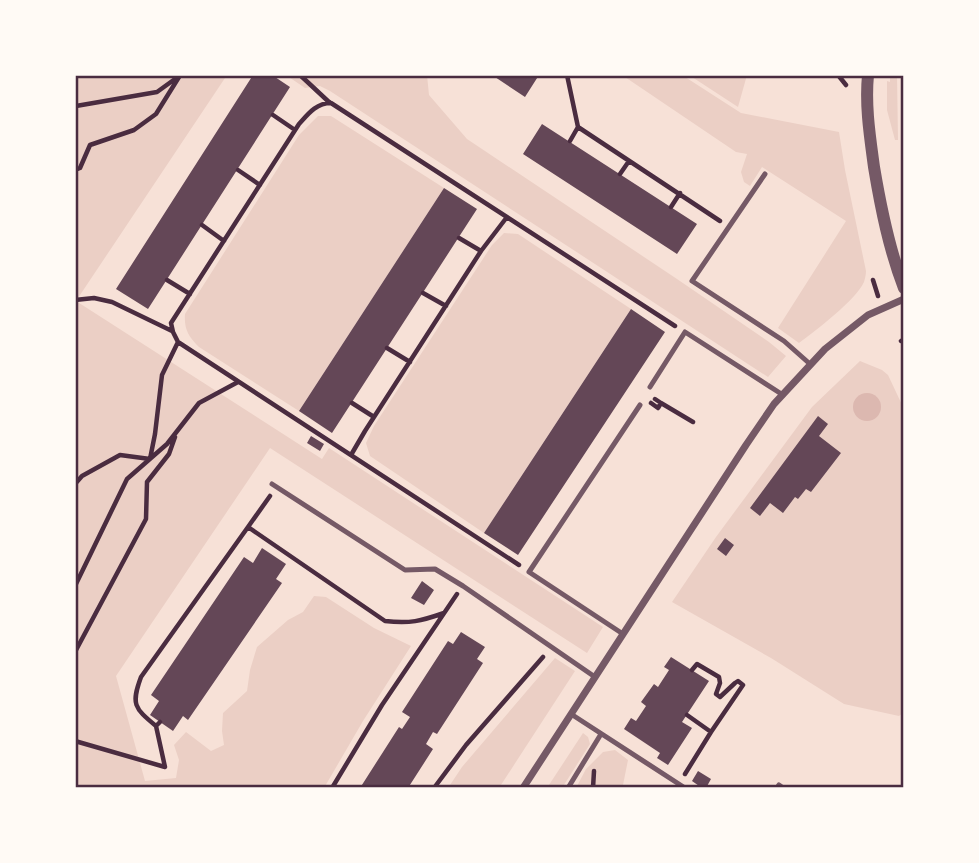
<svg xmlns="http://www.w3.org/2000/svg" width="979" height="863" font-family="'Open Sans',sans-serif">
<rect width="100%" height="100%" fill="#f7e1d7"/>
<!-- green -->
<path fill="#ebcfc5" d="M75,75H227L76,301L322,459L329,448L603,627L587,653L270,448L116,676L145,781L176,778L179,760L174,745L186,732L211,751L224,745L222,731L223,713L247,691L250,670L257,647L288,620L303,612L314,596L326,597L374,628L411,646L363,721L324,788H75Z
M286,75H427L429,95L467,139L677,279L769,342L786,356L768,377L330,91L320,86L305,88Z
M622,75H682L741,113L839,132L845,170L866,271C866,275 865,278 864,282C856,300 815,331 799,343L778,328L846,221L762,167L750,186L744,182L741,172L747,154L736,152Z
M689,75H747L738,107Z
M890,75H897L898,140H895L887,110V81L890,82Z
M318,116H331L444,188L299,411L199,347C188,336 184,329 185,314L299,135Z
M504,233L518,234L631,309L484,533L370,456L366,443L374,426L492,245Z
M860,361L882,370L888,375L904,409V712L899,716L844,704L771,658L672,602L716,537L812,407Z
M555,658L575,671L499,788H448L462,767Z
M583,733L588,737L590,744L562,788H547Z
M615,750L628,760L623,785L629,788H576L586,769L603,752Z"/>
<!-- water -->
<path fill="#dcb8b0" d="M853 407a14 14 0 1 1 28 0a14 14 0 1 1-28 0Z"/>
<!-- building -->
<path fill="#644757" d="M253,75H272L290,87L148,309L116,289Z
M492,75H539L525,97Z
M542,124L697,224L677,254L523,154Z
M444,188L477,209L332,433L299,411Z
M631,309L665,332L518,555L484,533Z
M818,416L828,424L819,436L841,453L811,492L806,489L798,499L795,497L783,513L770,503L760,516L750,508Z
M311,436L324,444L320,451L307,443Z
M725,538L734,545L726,556L717,549Z
M262,548L286,564L276,579L282,583L188,720L183,716L173,731L150,715L159,701L151,695L244,557L253,563Z
M422,581L434,590L424,605L411,598Z
M461,632L485,647L477,659L483,663L437,734L433,732L426,744L433,749L408,788H360L399,727L402,729L410,717L402,712L448,641L453,644Z
M671,657L709,681L682,722L692,728L668,765L657,758L660,753L624,729L631,718L636,721L646,706L641,702L654,684L658,687L669,670L664,667Z
M698,771L711,779L706,788H702L692,781Z"/>
<g fill="none" stroke-linecap="round" stroke-linejoin="round">
<!-- path -->
<path stroke="#4a2c40" stroke-width="4.5" d="M300,75L330,103
M567,75L578,127L720,221
M838,75L846,85
M75,109L76,106L157,92L175,79
M273,115L295,130
M570,141L578,127
M75,170L80,168L90,145L134,130L156,114L179,77
M238,170L260,185
M620,174L629,161
M671,207L680,193
M202,225L224,241
M459,238L481,251
M167,280L190,294
M873,280L878,296
M423,293L446,306
M75,300L94,298L112,302L172,331
M901,341L904,339
M387,348L410,362
M352,403L374,417
M651,403L658,408L661,403L655,399
M661,403L693,422
M351,455L365,431L481,251L507,217
M75,484L82,476L120,455L150,459L155,434L162,375L178,342
M248,527L270,496
M519,565L178,342L173,332L171,323L299,124C308,114 316,103 331,103L675,326
M75,586L127,479L167,444L199,403L238,382
M75,652L146,519L147,482L169,454L175,437
M692,670L697,664L719,677L720,683L716,694L720,697L735,683L738,681L743,685L711,732
M160,722L156,726C134,708 131,704 141,677L248,527L385,621C410,624 421,621 444,613
M75,741L165,767L156,726
M685,774L711,732L687,715
M332,788L382,705L457,594
M434,788L466,745L543,657
M593,788L594,771"/>
<!-- service -->
<path stroke="#755966" stroke-width="5" d="M765,174L692,281L784,341L810,364
M650,387L685,332L783,395
M272,484L405,570L435,569L463,586L595,677
M623,634L529,572L640,405
M571,714L685,788
M568,788L601,734
M777,788L779,785L783,788"/>
<!-- minor -->
<path stroke="#755966" stroke-width="7" d="M523,788L746,445L774,404L825,349L868,315L904,299"/>
<!-- tertiary -->
<path stroke="#755966" stroke-width="12" d="M868,75C865,106 870,137 874,167C881,209 889,249 904,288"/>
</g>
<!-- border -->
<rect width="979" height="863" fill="none" stroke="#fffaf5" stroke-width="154"/>
<rect x="77" y="77" width="825" height="709" fill="none" stroke="#4a2c40" stroke-width="2.5"/>
</svg>
